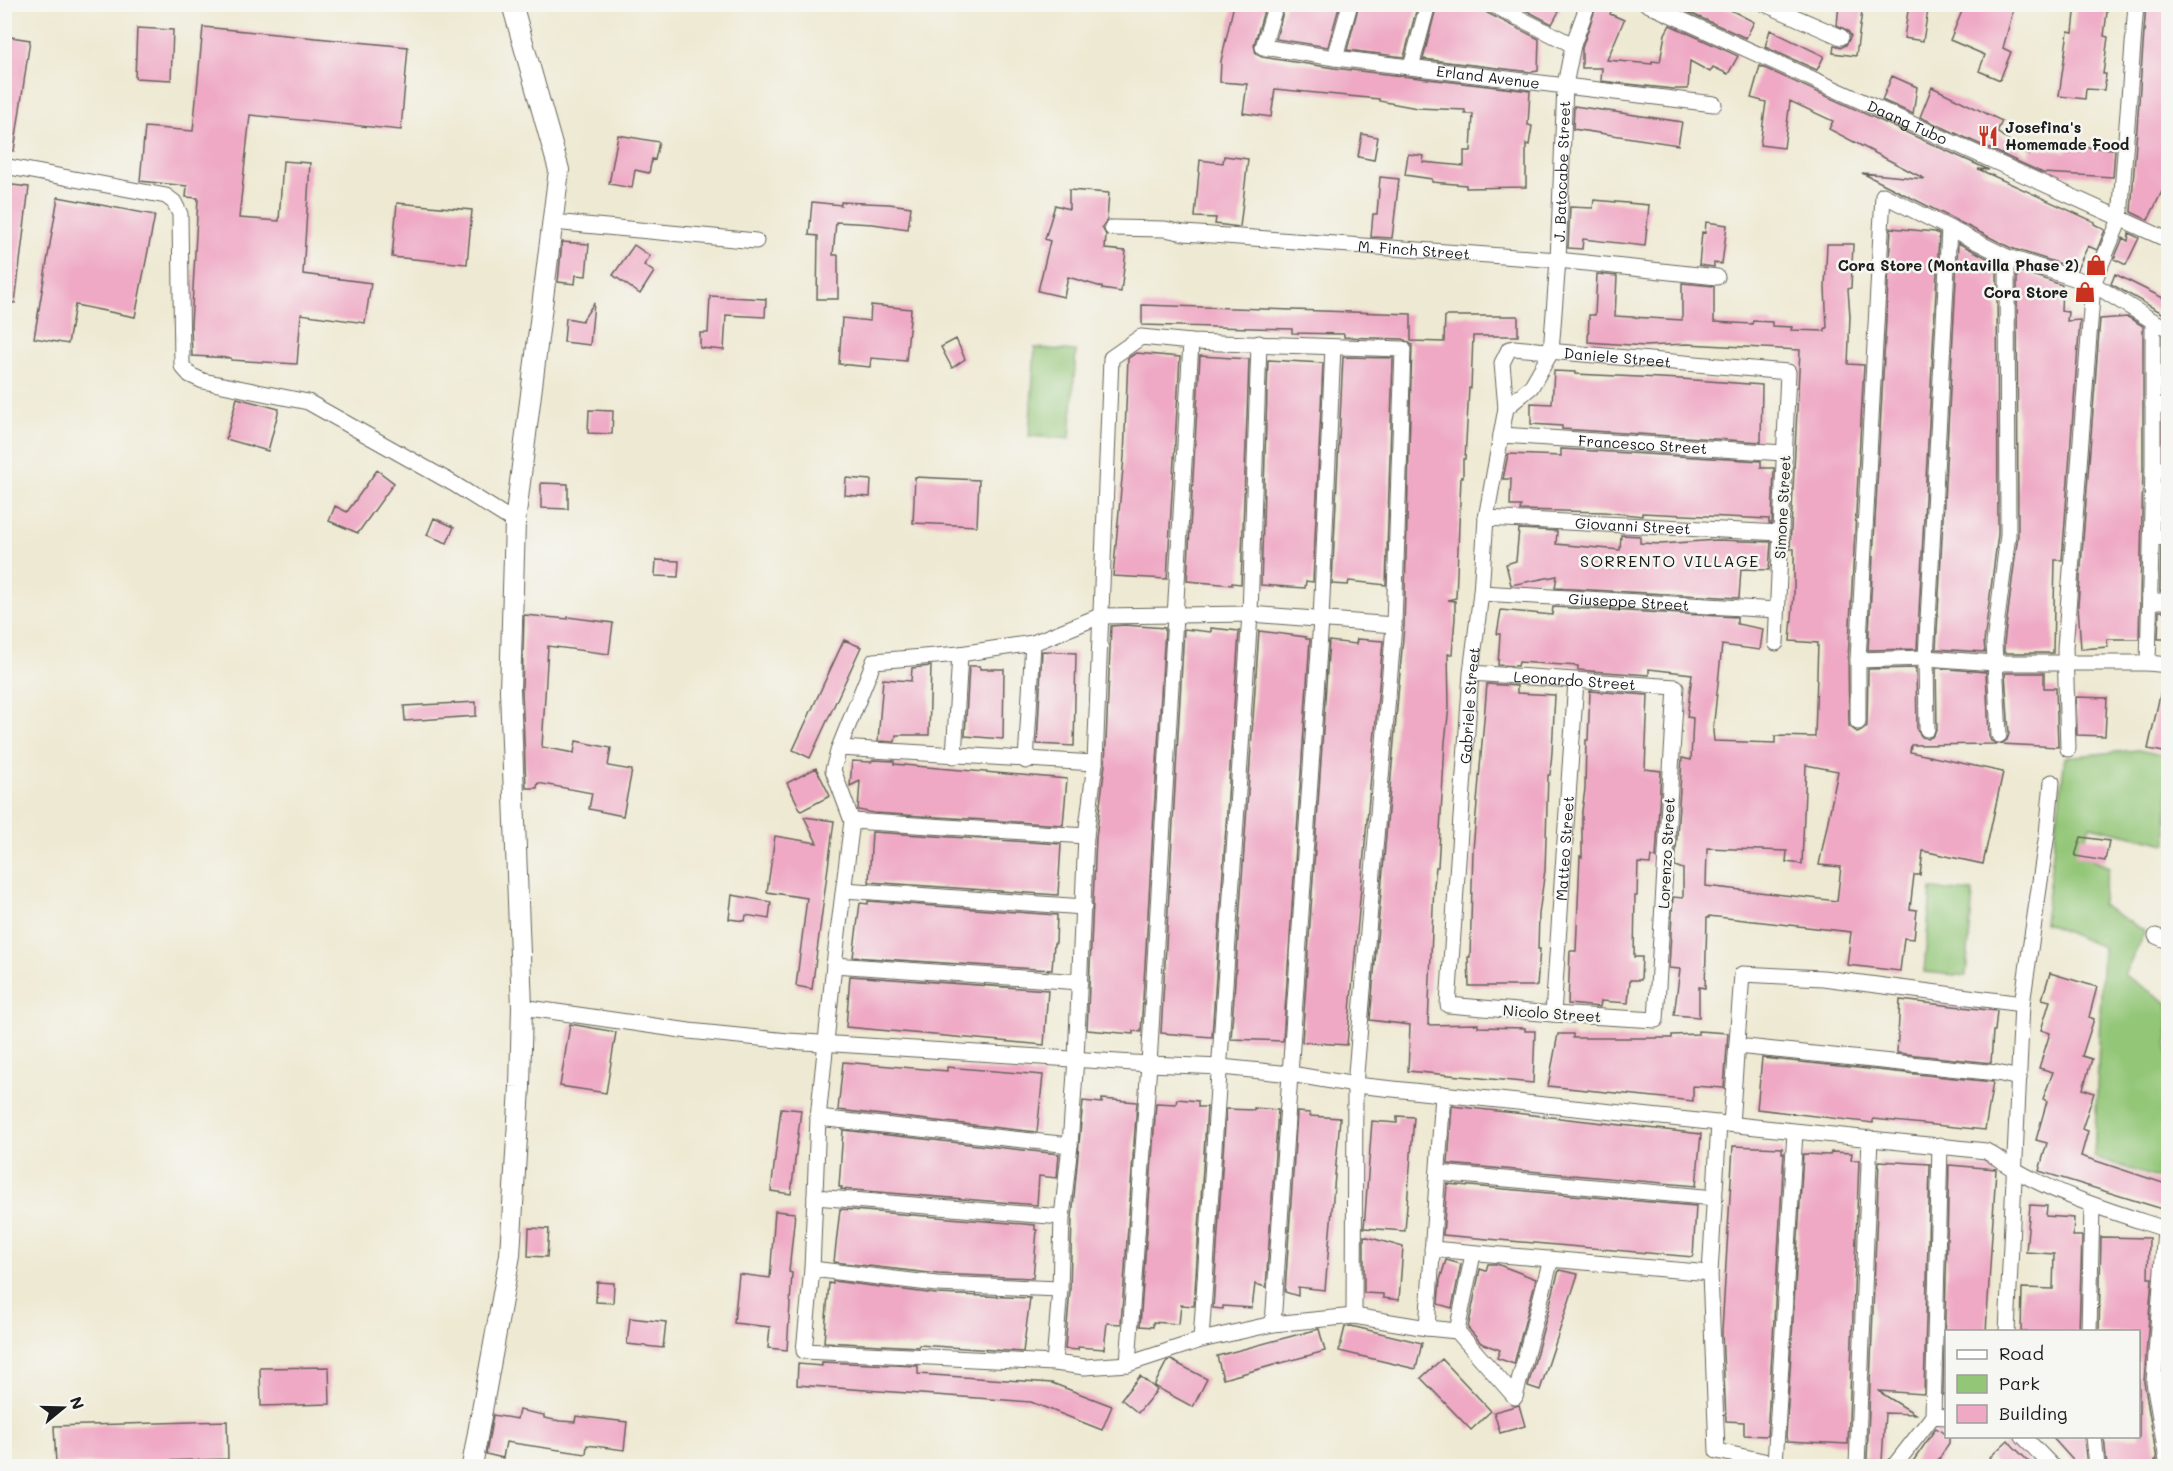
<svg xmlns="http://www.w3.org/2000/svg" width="2173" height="1471" font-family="Mali,sans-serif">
<rect width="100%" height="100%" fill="#f6f6f2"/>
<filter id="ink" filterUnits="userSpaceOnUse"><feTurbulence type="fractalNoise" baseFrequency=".0167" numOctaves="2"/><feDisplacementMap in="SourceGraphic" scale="12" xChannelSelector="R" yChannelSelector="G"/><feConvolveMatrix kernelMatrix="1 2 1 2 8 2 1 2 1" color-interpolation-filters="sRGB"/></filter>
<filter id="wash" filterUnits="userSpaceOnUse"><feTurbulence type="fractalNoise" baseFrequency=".008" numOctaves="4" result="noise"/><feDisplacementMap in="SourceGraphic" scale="24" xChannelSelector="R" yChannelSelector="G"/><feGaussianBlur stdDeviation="1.35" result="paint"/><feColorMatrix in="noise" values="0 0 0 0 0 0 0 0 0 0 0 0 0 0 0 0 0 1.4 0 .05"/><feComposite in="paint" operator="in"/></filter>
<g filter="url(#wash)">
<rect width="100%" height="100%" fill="#eee9d2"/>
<!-- green -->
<path fill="#93c677" stroke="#58714a" stroke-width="1.5" d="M1035,348L1076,351L1070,439L1029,436Z
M2138,750L2168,756L2167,844L2090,826L2080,855L2109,867L2101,905L2145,931L2124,975L2168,1003V1182L2094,1157L2103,947L2044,923L2065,757Z
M1931,889L1973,892L1966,976L1924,972Z"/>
<g id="blocks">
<!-- building -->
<path fill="#efa9c4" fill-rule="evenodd" d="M1234,4H1266L1254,45L1256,54L1262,57L1334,68L1530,91L1528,125L1532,126L1529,145L1526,144V187L1466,188V185L1432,182V179L1405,175L1408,154L1424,156L1423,162L1464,166V151H1471L1473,114H1465V110L1417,108L1379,101V99L1275,89L1271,117L1243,113L1247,84L1220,82L1221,61Z
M1285,4H1340L1328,47L1276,39Z
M1359,4H1418L1404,57L1347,50Z
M1437,4H1481L1487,13L1539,39L1538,71L1531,72L1423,59Z
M1514,4H1563L1552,24Z
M1597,4H1614L1610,14L1624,20L1607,60L1652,64V61L1660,62L1665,34L1670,25L1738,56L1728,74L1713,67L1710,72L1690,61L1688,89H1673L1601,81L1602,68H1582V48Z
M1680,4H1719L1754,22L1746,38L1679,8Z
M1839,4H1863L1856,56L1833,53L1834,45L1842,47L1846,45L1851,36L1848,31L1837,25Z
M1909,4H1929L1923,41L1904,38Z
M1965,4H2015L2003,48L2011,52L2000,80L1979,71L1985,55L1950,40Z
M2076,4H2108L2104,36L2108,37L2103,74H2106L2104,90L2086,89L2085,99L2059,96L2068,31L2073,32Z
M2146,4H2169V177L2148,220L2131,212Z
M203,27L408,47L401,130L250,115L239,218L279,221L283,161L310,163L303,274L371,283L365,323L301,314L297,364L231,360V358L192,356L191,325L198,198L186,197L187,186L140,181L145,127L193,131Z
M137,28L173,30L171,80L135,78Z
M1770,30L1824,56L1817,70L1765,47Z
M4,36L30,40L14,151L4,150Z
M1760,66L1989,170L1978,169L2095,222L2094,224L2105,230L2097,250L2088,246L2077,269L2011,248L1862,173L1925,179L1829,129L1833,121L1790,101L1784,148L1760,145L1766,102L1751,98Z
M1892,76L1917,87L1913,114L1882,100Z
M1932,87L2002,121L1997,132L2028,155L2031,147L2066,152L2067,146L2115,149L2113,177L2043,173L1920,117Z
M1574,106L1682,122L1678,145L1573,129Z
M1362,134L1378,137L1374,160L1358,157Z
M618,135L659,142L655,160L652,159L649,173L635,170L632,188L609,184Z
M1224,156L1248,159L1240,227L1215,224L1216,218L1195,217L1200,160L1223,163Z
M1380,177L1399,179L1392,238L1371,237L1373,214H1377Z
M4,184L29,187L15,303L4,302Z
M1069,190L1109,193L1107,220L1102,227L1106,235L1105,249L1126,251L1121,292L1102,289V287L1068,277L1064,297L1038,291L1050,241L1045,239L1055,205L1069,209Z
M58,197L155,215L135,317L75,305L68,344L34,338Z
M1594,200L1649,205L1645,246L1583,239L1582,249L1568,248L1570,207L1593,208Z
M812,202L841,205V202L889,204L911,207L908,229L873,224L836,222L833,255H838V299H817L818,236L809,235Z
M397,203L472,210L467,264L392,257Z
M1706,222L1727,225L1722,264L1714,263V267L1699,265L1702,232L1705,233Z
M1891,228L1935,232L1939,234L1917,649L1868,650Z
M2129,233L2139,238L2126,265L2114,259L2123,238L2128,241Z
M562,242L589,244L586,276L576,275L575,284L558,282Z
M1958,243L1997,263L1998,534L1984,642L1985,652L1936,649Z
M1827,244H1853L1851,288L1848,289L1850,316L1848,364L1864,365L1848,660L1849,726L1857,732L1863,730L1867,726L1868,669L1916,668L1917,730L1922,737L1927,739L1932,737L1937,729L1936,668L1986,672L1989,736L1991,741L1998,744L1911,745L1910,752L2003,772L1983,864L1923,851L1920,875H1914L1910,909L1917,910L1914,939L1904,938L1900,971L1847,965L1851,932L1709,916V918H1707L1705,988L1699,987V1017L1674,1015L1680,969L1669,968L1673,897L1683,898V869L1675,866L1682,758L1691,760L1693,718L1687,717L1692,674L1649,669V675L1590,671L1578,670V666L1519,662L1518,666L1498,665L1500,634H1497L1501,610L1552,615L1553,607L1737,617V624L1763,629L1760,650L1722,645L1713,731L1714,741L1775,743V736L1815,737L1818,643L1790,641L1794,594V549H1790L1800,350L1687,344L1645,346L1588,342L1589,315H1595L1597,274L1617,276L1615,316L1682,320V283L1714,286V322L1752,324L1753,321L1772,322V326L1792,327L1791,330L1825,331V328H1827L1825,288ZM1806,765L1838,771L1819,865L1841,867L1837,901L1706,886L1707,848L1787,851L1786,862L1802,864Z
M634,245L650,256L644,265L654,272L640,294L613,275Z
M2017,270L2062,285L2061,311L2068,312L2067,321L2080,320L2062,560H2055L2053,653H2004V643L2018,535Z
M2115,274L2169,301V317L2111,284Z
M710,296L766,299L765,317L726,315L724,350L700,348V333H708Z
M594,303L590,345L564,342L566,318L582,321Z
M871,305L911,309L906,361L871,358L870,367L839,364L842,318L870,321Z
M1142,305L1411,314V341L1444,342L1445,316H1518V336H1473L1471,388H1469L1465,459H1463V477H1461L1456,598L1448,600L1455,601V618L1452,654H1448L1449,707L1445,742L1438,867H1436L1434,885L1428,1025L1478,1024V1027L1525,1028V1031H1535L1533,1083L1408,1071L1410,1025L1370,1020L1404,626L1412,345L1403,339L1344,337V334L1292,333V329L1142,325Z
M2128,317L2143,326V469L2139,639H2107L2108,647L2081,649L2078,605L2100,319Z
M2163,336L2169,338V396H2163Z
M956,339L965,359L952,368L941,347Z
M1136,353L1180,357L1167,579L1113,576L1124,457L1128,358Z
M1200,356L1249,359L1241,584L1232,583V585L1187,581Z
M1343,357L1393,358L1386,585L1349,581L1348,585L1332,584Z
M1268,360L1323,363L1313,582L1306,581L1305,588L1261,585Z
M1554,371L1575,372V374L1681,379L1762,385L1761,442L1562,429V426L1531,424V403L1552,404Z
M237,398L279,409L268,451L226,439Z
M589,410L613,411L612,434L588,433Z
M2163,415L2169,416V459H2163Z
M1561,449L1761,461V468H1774L1772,523H1769V519L1642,513V516L1604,512L1520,510L1521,506H1510L1511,479H1503L1508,454L1561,456Z
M377,470L394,483L358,533L329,521L335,506L347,512Z
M915,477L979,480L977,526L913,523Z
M846,478L871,480L870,497L845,495Z
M2163,479H2169V527L2161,528Z
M541,483L568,484V509L541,508Z
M434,518L454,527L447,543L427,535Z
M1519,529L1557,531L1556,544L1620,550L1621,535L1640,536V543L1661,544L1717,540L1771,542L1769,570L1741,569L1739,598L1555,588L1557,576L1511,585L1506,564L1516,561Z
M2161,547H2169V591H2160Z
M656,560L679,561L678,577L655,576Z
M2159,611H2169V639H2158Z
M524,615L568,619V617L613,623L609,654L548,646L542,747L574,753L576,741L611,748L608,766L632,770L623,816L589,809L592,793L538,783L537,788H526L522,690Z
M1125,625L1165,628L1141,1032L1133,1031V1034L1087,1030L1096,838L1105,764L1111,626Z
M1211,628L1239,631L1212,1037L1161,1033L1184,629L1211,632Z
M1259,631L1306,637V639H1310L1283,1041L1231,1039Z
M1357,639L1383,641L1347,1045L1302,1042L1329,641L1356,644Z
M844,640L861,647L810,758L793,750Z
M1042,651L1076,653L1074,746L1037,744Z
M931,666L929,735H896L895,742L878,741L883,679L911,681L912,668Z
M969,666H980V669H1004L1003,739L965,736Z
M2005,673H2044V688H2056L2058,747L2001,744L2007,740L2009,734Z
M1487,684L1517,686V693L1555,695L1552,752L1550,775H1548L1545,870L1539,914L1538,949H1540L1537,986H1469L1468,957H1470L1473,850Z
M2162,686L2169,687V753L2148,749Z
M1590,691L1648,695L1645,769L1661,771L1656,858L1651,856L1650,864L1638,863L1637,896H1635L1634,957H1642L1641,980H1630L1628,1003L1601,1001L1600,1007L1568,1004L1570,951H1576L1580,856L1582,857V811L1585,789L1586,740H1588Z
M2076,697L2107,698L2105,736L2077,735Z
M476,702V716L405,721L404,706Z
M873,760L894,761V764L915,766L1067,779L1063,825L874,813L858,810L860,781L850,786L852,761L871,762Z
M816,768L830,796L801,811L787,783Z
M804,817L834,821L812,989L796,986L807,898L767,892L775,836L817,843Z
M872,832L1061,844L1058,895L869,882Z
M2081,837L2109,841L2105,861L2075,856Z
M732,895L771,902L769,919L746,915L745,921L729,919Z
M868,901L1057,915L1056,943H1054L1052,970L853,957L860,903L868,904Z
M2050,973L2097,987L2089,1017L2094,1019L2082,1056L2092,1059L2083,1089L2094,1093L2082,1129L2088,1131L2081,1156L2169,1185V1211L2039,1171L2047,1143L2036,1140L2047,1101L2043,1099L2053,1072L2039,1068L2050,1033L2041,1030L2050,1001L2042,999Z
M850,976L1048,990L1044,1045L846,1027Z
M1900,1000L1997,1011L1995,1031H1993L1991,1063L1897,1053Z
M570,1024L616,1032L606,1093L560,1086Z
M1698,1031L1728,1033L1724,1088L1693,1086V1101L1548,1086L1558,1034H1573V1038H1672V1035L1698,1034Z
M1762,1058L1993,1082L1985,1130L1873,1119V1123L1757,1109Z
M843,1062L947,1071V1067L1043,1075L1037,1132L838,1110Z
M1102,1099L1137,1102L1121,1324L1107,1323L1104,1349L1078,1347V1350L1065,1349L1070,1290L1072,1218L1083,1101L1102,1103Z
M1177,1099L1198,1101V1107H1207L1194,1306L1181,1305L1179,1324L1153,1322V1327L1140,1326L1156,1103L1176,1104Z
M1452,1106L1701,1134L1696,1186L1448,1164Z
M781,1108L801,1110L791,1194L771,1191Z
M1254,1108L1278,1110L1266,1287L1255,1284L1252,1308L1223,1306V1309L1213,1308L1226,1109L1254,1110Z
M1297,1112L1310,1113V1116L1340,1118L1325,1290L1298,1287V1296L1285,1292Z
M1397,1116L1414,1117L1405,1231L1364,1228L1372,1121L1397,1123Z
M843,1130L1059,1154L1057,1178L1039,1176L1037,1205L841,1189L842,1187H839Z
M1733,1146L1782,1148V1153H1784L1767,1436L1744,1435V1422L1726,1421L1722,1331Z
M1831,1152L1852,1153L1851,1160H1859L1848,1444L1787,1441L1786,1437L1803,1154L1830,1155Z
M1879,1161L1930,1164L1924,1394L1878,1391L1915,1414L1885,1413L1882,1461L1867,1460Z
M1949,1165L1996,1169L1986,1332H1947V1395H1943Z
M1447,1184L1696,1206L1693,1257L1443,1235Z
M2030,1205L2047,1206L2046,1216L2074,1218L2073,1236H2082L2079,1332H2021L2022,1288L2053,1289L2054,1254L2026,1252Z
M840,1209L1035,1225V1230H1037L1033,1278L938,1274L834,1262Z
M775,1211L795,1213L789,1272L792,1273L787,1350L768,1348L770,1327L734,1323L739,1274L770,1278Z
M529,1228L549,1229L547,1257L528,1256Z
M1364,1236L1403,1247L1399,1300L1383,1298V1294L1364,1293Z
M2101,1237L2149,1238L2148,1278H2152L2144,1382L2157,1460H2155L2156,1465L2107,1467L2104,1437H2139V1332H2099Z
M1446,1260L1461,1264L1452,1308L1438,1304L1440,1280Z
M1488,1264H1497L1536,1279L1514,1364L1497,1358L1500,1350L1481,1343L1468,1328L1480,1269L1486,1271Z
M1559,1270L1578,1274L1540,1390L1528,1386Z
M833,1281L936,1294L1030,1298L1023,1352L919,1345V1347L824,1342L829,1283L833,1284Z
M597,1282L614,1283L613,1303L596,1302Z
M2169,1316V1410L2164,1382Z
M630,1318L666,1322L663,1348L627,1344Z
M1351,1326L1422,1343L1416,1369L1339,1351L1345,1327Z
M1319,1329L1325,1351L1223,1379L1217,1356Z
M1442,1359L1491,1411L1471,1430L1421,1378Z
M1171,1360L1207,1379L1193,1407L1154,1386L1167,1361Z
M822,1362L918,1366V1374L1052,1383L1112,1406L1102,1430L1031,1402L797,1385L798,1364L822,1366Z
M329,1367L330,1404L261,1406L260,1368Z
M1140,1376L1157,1390L1138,1413L1121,1399Z
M1519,1405L1525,1426L1500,1433L1494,1412Z
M519,1410L544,1415V1418L560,1421L575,1422L576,1416L627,1422L624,1450L587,1445L586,1454L506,1442L503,1458L486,1454L493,1415L517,1419Z
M227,1421L228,1459L56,1464L54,1426Z
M1936,1428L1949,1437V1443L1934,1467H1909Z
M2052,1437H2084L2087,1467H2079Z
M2008,1440L2013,1446L2034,1467H1999L1990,1457Z"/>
</g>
</g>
<g filter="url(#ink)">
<use href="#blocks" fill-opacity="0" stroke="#66645c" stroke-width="1.5"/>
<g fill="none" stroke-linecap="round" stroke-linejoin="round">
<defs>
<g id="minor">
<path id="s1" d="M1276,4L1263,47L1335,58L1714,104"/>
<path d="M1491,4L1573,45"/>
<path id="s2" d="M1647,4L2168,240"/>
<path d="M1765,4L1841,37"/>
<path d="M1335,58L1350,4"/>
<path d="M1411,67L1428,4"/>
<path d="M4,166L166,196L174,202L180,214L182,366L190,375L203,381L308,402L454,484L515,522"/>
<path d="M553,222L756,241"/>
<path id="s3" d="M1112,228L1165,229L1184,233L1558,260L1717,277"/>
<path d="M2153,405L2168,406"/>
<path id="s4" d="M1506,408L1531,387L1551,352L1558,260L1565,85L1573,45L1588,4"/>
<path id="s5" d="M1501,435L1784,453"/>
<path d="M2153,469H2168"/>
<path id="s6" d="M1486,518L1781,533"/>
<path d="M2152,538L2168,537"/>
<path id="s7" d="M1481,593L1777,610"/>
<path d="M2151,601H2168"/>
<path d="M1394,625L1250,614L1100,616L1033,643L960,654L874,661L839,748L833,770L852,821L834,965L818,1118L812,1269L804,1351L1054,1363L1085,1367L1128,1364L1201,1340L1273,1324L1354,1316L1427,1328"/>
<path d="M1858,660L1926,658L1995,663H2148L2168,665"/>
<path d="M2148,663L2153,469V321"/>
<path id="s8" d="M1471,673L1676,687L1656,1020L1553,1014L1448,1005L1471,673L1481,593L1486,518L1506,408L1502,363L1509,349L1514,348L1788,372L1776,643"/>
<path d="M1858,722V660L1883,195L2007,257L2093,284L2153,321L2168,328"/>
<path d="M1927,729L1926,658L1949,229"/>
<path d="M1999,735L1994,643L2008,535L2007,257"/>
<path d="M839,748L1095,763"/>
<path d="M2068,749L2065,648L2093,284L2120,219L2136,4"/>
<path d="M954,756L960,654"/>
<path d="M1026,761L1033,643"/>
<path d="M852,821L1086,836"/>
<path d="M844,890L1084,907"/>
<path d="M2156,936L2168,941"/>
<path d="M834,965L1080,982"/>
<path d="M522,1007L689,1031L788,1041L1149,1064L1221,1067L1291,1074L1355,1085L1986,1151C1997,1157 2006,1165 2017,1171C2065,1198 2117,1213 2168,1230"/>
<path id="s9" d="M1553,1014L1576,681"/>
<path d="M1737,1046L1997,1073L2019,1078"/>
<path d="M1443,1094L1427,1328L1457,1331L1515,1397L1551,1259"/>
<path d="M818,1118L1070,1145"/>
<path d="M1719,1123L1710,1273L1717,1451L1786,1466"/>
<path d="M1731,1124L1742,974L1823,978L2022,1004"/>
<path d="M1438,1173L1715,1198"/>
<path d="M815,1197L1062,1217"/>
<path d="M2165,1229L2154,1382L2168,1466"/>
<path d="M1432,1249L1710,1273"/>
<path d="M812,1269L937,1284L1060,1289"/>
<path d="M1273,1324L1321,620L1333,347"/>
<path d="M1457,1331L1473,1254"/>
<path d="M2007,1332L2022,1004L2047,834L2052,782"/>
<path d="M2089,1332L2092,1206"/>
<path d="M1201,1340L1250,614L1259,343"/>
<path d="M1054,1363L1060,1289L1062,1217L1070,1145L1076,1058L1086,836L1095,763L1111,358L1141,337L1191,342L1403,349L1394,625L1355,1085L1354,1316"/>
<path d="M1128,1364L1149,1064L1191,342"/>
<path d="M1933,1416L1940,1145"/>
<path d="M2023,1436L2052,1466"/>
<path d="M2094,1436L2097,1466"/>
<path d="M1775,1464L1795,1132"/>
<path d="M1857,1466L1870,1138"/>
<path d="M1894,1466L1933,1416L1946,1417"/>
</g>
<path id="tertiary" d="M472,1466L510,1255L520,1087L522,1007L510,690L515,522L559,170L512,4"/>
</defs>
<!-- minor casing -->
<use href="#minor" stroke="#66645c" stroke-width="17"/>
<!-- tertiary casing -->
<use href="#tertiary" stroke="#66645c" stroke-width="22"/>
<!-- minor -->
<use href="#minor" stroke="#fff" stroke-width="15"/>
<!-- tertiary -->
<use href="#tertiary" stroke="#fff" stroke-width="20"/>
</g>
</g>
<!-- icons -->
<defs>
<symbol id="restaurant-bare" viewBox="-9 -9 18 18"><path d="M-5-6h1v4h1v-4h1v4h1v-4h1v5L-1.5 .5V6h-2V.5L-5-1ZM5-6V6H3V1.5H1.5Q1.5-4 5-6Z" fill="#c8321e" stroke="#f6f6f2" stroke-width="2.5" paint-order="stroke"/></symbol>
<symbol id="shop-bare" viewBox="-9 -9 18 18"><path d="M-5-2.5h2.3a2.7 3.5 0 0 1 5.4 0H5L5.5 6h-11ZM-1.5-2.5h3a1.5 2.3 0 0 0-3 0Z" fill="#c8321e" stroke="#f6f6f2" stroke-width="2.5" paint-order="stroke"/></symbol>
</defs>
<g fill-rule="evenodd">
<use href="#restaurant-bare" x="1973" y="121" width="30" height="30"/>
<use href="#shop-bare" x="2081" y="250" width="30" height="30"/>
<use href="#shop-bare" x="2070" y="277" width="30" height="30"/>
</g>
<g text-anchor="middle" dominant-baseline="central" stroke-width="5" stroke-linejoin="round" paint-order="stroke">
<!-- street labels -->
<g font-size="15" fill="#1c1c1c" stroke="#f6f6f2">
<text stroke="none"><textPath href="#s1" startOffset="272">Erland Avenue</textPath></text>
<text stroke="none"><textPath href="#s2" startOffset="286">Daang Tubo</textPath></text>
<text stroke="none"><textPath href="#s4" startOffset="254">J. Batocabe Street</textPath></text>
<text stroke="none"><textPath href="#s3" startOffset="303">M. Finch Street</textPath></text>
<text stroke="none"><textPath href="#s8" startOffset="1518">Daniele Street</textPath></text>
<text stroke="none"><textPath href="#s5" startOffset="142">Francesco Street</textPath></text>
<text transform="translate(1782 507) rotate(-87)">Simone Street</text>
<text stroke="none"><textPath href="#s6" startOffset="147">Giovanni Street</textPath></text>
<text stroke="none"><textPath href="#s7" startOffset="148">Giuseppe Street</textPath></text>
<text stroke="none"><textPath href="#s8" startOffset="104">Leonardo Street</textPath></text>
<text stroke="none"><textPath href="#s8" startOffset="1048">Gabriele Street</textPath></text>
<text stroke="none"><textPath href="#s9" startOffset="166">Matteo Street</textPath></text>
<text transform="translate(1666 853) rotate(-87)">Lorenzo Street</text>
<text transform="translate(1552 1013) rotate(4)">Nicolo Street</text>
</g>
<!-- poi labels -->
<g font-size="15" font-weight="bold" fill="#1c1c1c" stroke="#f6f6f2" text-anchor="end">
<text x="2005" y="127" text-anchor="start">Josefina's<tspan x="2005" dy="17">Homemade Food</tspan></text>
<text x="2079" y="265">Cora Store (Montavilla Phase 2)</text>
<text x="2068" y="292">Cora Store</text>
</g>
<!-- neighbourhood labels -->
<g font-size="16" letter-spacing="1.5" fill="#1c1c1c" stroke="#f6f6f2">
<text x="1670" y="560">SORRENTO VILLAGE</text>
</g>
</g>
<!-- margin -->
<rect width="2173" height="1471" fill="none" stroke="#f6f6f2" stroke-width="24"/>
<!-- legend -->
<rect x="1945" y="1330" width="195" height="108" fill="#f6f6f2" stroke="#9f9f9c" stroke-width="1.5"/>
<rect x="1957" y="1350" width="30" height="9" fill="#ffffff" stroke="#9f9f9c" stroke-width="1.5"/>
<text x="1999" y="1360" font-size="18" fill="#1c1c1c">Road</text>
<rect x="1957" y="1375" width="30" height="18" fill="#93c677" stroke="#9f9f9c" stroke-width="1.5"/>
<text x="1999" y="1390" font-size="18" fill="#1c1c1c">Park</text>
<rect x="1957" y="1405" width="30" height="18" fill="#efa9c4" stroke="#9f9f9c" stroke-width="1.5"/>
<text x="1999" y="1420" font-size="18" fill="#1c1c1c">Building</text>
<!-- north arrow -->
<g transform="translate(63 1408) rotate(71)" stroke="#f6f6f2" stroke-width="4.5" paint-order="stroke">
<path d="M0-4.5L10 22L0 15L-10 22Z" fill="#1c1c1c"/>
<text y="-9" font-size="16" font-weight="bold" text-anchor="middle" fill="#1c1c1c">N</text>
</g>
</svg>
